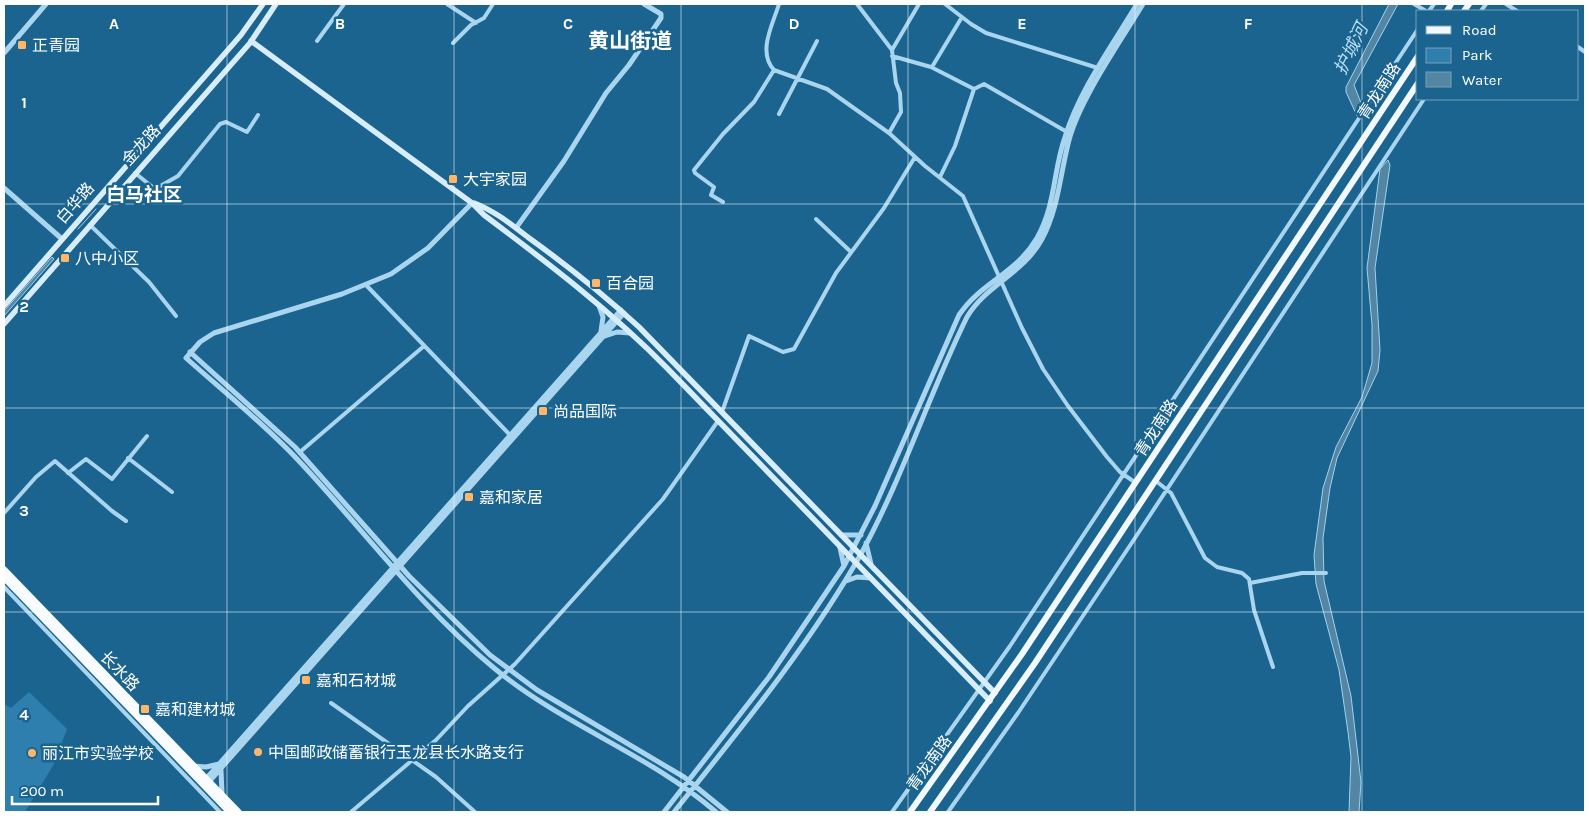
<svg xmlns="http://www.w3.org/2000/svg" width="1589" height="816" font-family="Karla,'Noto Sans SC',sans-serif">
<rect width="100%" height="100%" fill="#1b6490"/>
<!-- green -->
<path fill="#2e7fae" d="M29,692L67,729L54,764L25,812H4V704L11,708Z"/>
<!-- water -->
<path fill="#5486a4" stroke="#9dd3f0" d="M1389,4H1398L1354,85L1363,108L1357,116L1346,92V87Z
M1388,160L1390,165L1375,268L1380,350L1378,371L1337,458L1330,488L1323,538L1324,581L1351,696L1361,782L1359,812H1349L1351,757L1348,732L1339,670L1316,584L1314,555L1323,488L1336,447L1362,397L1372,363V325L1367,268L1380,169Z
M52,257L54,259L4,316V311Z"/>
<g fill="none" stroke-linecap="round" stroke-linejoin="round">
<!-- stream -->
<path stroke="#9dd3f0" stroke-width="1" d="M78,229L96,209"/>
<!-- minor -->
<path stroke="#aad5ee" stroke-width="4" d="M447,4L476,23
M779,4C773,24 757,52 774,70L827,89L889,133L925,166L963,196L1022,328L1043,369L1068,406L1107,457L1120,472L1136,483
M857,4L892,50L896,83L900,93L901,112L889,133
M945,4L971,24L986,33L1098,68
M1414,4L1426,11
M1506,4L1517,11
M1429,11L1434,4
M1481,11L1486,4
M317,41L344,4
M453,43L471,25L484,18L493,4
M1578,47L1585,52
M892,50L919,4
M892,56L931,67L974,89
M932,67L962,17
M779,114L817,41
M135,173L155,189L178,176L220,124L226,122L247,132L258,115
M940,177L955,146L974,89L984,84L1067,132
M723,202L711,195L714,187L695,173L694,170L723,134L754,102L774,70
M816,219L851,252
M90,225L149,282L176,316
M366,285L510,435
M722,412L749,336L783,352L794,349L836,273L884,208L915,157
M300,452L424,346
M128,458L172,492
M68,473L86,459L112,479L147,436
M1156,481L1171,493L1205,558L1217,567L1242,573L1249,579L1254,610L1273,667
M4,513L36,477L55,461L112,511L126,521
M1250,583L1302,573H1326
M4,587L220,812
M331,703L436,777L475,812
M351,812L436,740L468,706L515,664L663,499L718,421
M892,812L1010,646L1418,29
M948,812L1018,713L1133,541L1424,99"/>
<!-- tertiary -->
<path stroke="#aad5ee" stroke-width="5" d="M4,53L46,4
M4,188L62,239
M472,203L428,248L391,274L342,294L214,333L200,342L186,358C223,391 263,423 298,460C363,529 420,607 494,668C562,725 649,754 716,812
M516,228L564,161L606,93L629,65L661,18V14L644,4
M599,306L603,317L601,331
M605,336L617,332L630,333
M190,352L295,447L409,576L490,655L537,690L684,777L727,812
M841,535H861
M866,543L871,564
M840,548L844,566
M846,581L857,577L871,578
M193,766L206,767L219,764
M221,770L222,794
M205,780L621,310
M207,784L624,313
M664,812L769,677L844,566L875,506L959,315C981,282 1016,274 1037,238C1056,204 1053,171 1065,137C1080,89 1112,46 1137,4
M674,812C738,732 812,642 862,552C903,477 929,394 967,317C986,285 1024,273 1042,239C1059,207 1060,174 1069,140C1080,99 1120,42 1143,4"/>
<!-- secondary -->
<path stroke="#d7edfa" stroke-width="5.5" d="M251,41L472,203L484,215C548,263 611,311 667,368L990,701
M474,203C495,211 512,225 529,238C568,266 604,295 639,327L995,693
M4,306L241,35L263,4
M4,324L250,43L276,4"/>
<!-- primary -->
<path stroke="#f1f9ff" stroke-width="6" d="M1447,11L1451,4
M1464,11L1469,4
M910,812L1022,654L1418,56
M930,812L1035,663L1418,83"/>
<!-- trunk -->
<path stroke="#f8fcff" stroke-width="7" d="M4,570L238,812
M4,577L230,812"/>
</g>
<!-- grid -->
<path fill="none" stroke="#fff" stroke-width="1" stroke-opacity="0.55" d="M227,4V812M454,4V812M681,4V812M908,4V812M1135,4V812M1362,4V812M4,204H1585M4,408H1585M4,612H1585"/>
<!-- markers -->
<g fill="#ffb767" stroke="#1b6490" stroke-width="2">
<rect x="17" y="40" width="10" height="10" rx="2.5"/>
<rect x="448" y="174" width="10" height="10" rx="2.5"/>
<rect x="60" y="253" width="10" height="10" rx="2.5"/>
<rect x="591" y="278" width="10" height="10" rx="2.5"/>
<rect x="538" y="406" width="10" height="10" rx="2.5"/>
<rect x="464" y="492" width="10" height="10" rx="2.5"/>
<rect x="301" y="675" width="10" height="10" rx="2.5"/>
<rect x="140" y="704" width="10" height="10" rx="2.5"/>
<circle cx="258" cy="752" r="5"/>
<circle cx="32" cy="753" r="5"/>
</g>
<g text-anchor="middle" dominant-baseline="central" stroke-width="5" stroke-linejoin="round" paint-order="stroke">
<!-- poi labels -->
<g font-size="16" fill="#fff" stroke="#1b6490" text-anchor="start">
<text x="32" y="45">正青园</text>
<text x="463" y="179">大宇家园</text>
<text x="75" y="258">八中小区</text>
<text x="606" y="283">百合园</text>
<text x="553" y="411">尚品国际</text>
<text x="479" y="497">嘉和家居</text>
<text x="316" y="680">嘉和石材城</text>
<text x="155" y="709">嘉和建材城</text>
<text x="268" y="752">中国邮政储蓄银行玉龙县长水路支行</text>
<text x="42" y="753">丽江市实验学校</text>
</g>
<!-- street labels -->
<g font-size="16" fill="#fff" stroke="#1b6490">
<text transform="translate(1379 91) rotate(-57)">青龙南路</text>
<text transform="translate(141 145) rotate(-48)">金龙路</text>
<text transform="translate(75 203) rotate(-49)">白华路</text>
<text transform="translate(1156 428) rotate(-57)">青龙南路</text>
<text transform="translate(120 671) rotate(46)">长水路</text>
<text transform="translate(929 763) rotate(-54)">青龙南路</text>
</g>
<!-- water labels -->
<g font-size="18" font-style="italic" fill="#b6def5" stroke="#1b6490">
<text transform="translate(1351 49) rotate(-64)">护城河</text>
</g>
<!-- quarter labels -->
<g font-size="19" font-weight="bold" fill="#fff" stroke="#1b6490">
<text x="144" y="195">白马社区</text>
</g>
<!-- district labels -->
<g font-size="21" font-weight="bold" fill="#fff" stroke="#1b6490">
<text x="630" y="41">黄山街道</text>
</g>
</g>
<g font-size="16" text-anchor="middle" font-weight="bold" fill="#fff" stroke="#1b6490" stroke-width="5" stroke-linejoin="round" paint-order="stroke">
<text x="114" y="29">A</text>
<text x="340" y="29">B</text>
<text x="568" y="29">C</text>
<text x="794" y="29">D</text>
<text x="1022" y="29">E</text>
<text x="1248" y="29">F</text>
<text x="24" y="108">1</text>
<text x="24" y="312">2</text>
<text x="24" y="516">3</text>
<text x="24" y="720">4</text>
</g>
<!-- border -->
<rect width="1589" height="816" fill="none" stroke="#ffffff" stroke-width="10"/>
<!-- legend -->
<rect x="1416" y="10" width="162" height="90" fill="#1b6490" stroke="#76a2bc"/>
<rect x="1426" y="26" width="25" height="8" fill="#f1f9ff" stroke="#76a2bc"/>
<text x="1462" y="35" font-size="15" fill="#ffffff">Road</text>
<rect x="1426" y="48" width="25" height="15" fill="#2e7fae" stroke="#76a2bc"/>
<text x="1462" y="60" font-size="15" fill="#ffffff">Park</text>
<rect x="1426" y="72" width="25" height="15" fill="#5486a4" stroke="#76a2bc"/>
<text x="1462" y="85" font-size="15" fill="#ffffff">Water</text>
<!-- scale -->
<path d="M12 796v8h146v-8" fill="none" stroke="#ffffff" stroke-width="2.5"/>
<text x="20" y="796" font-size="15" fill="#ffffff" stroke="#1b6490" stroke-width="4" paint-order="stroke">200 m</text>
</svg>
